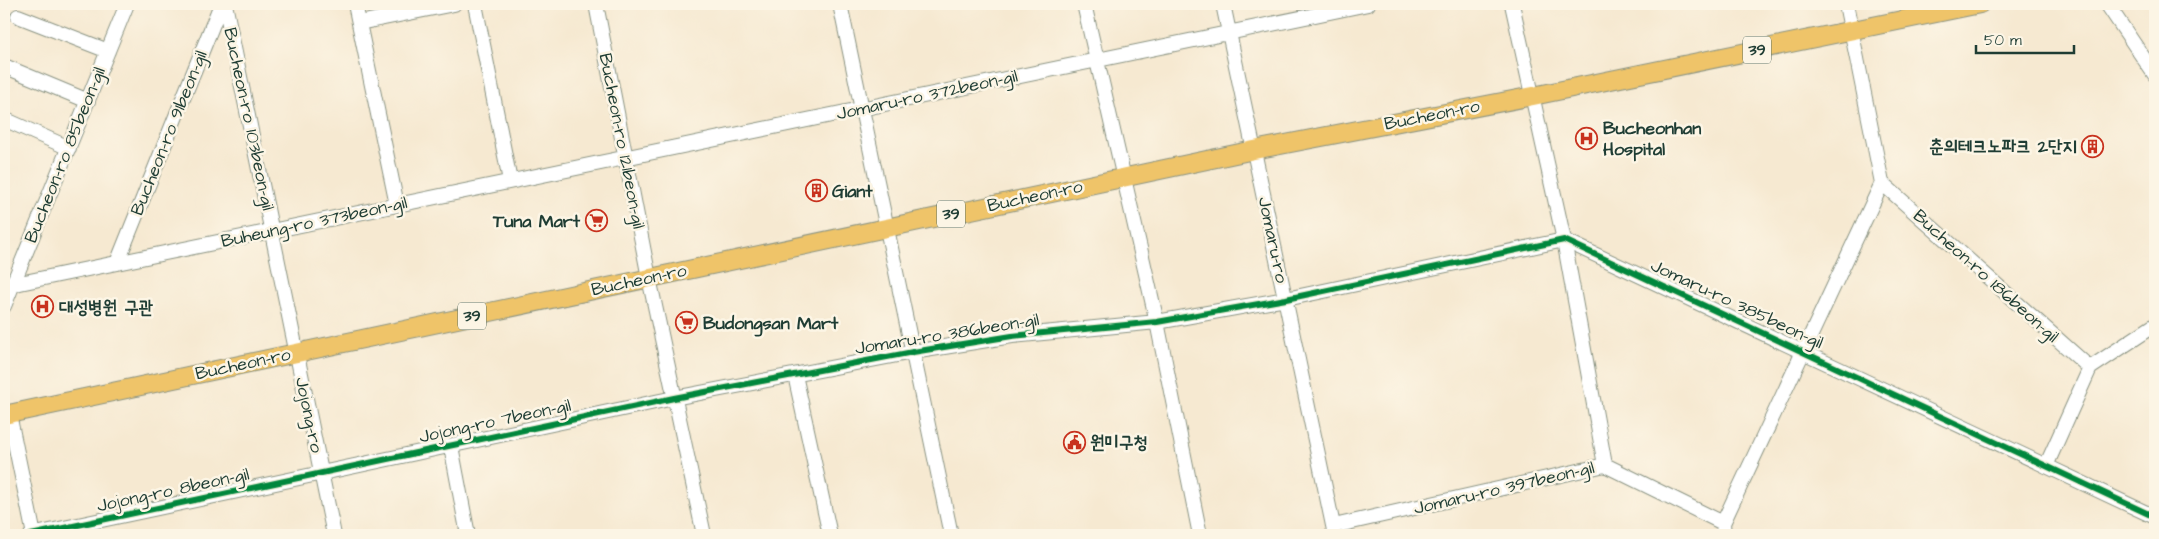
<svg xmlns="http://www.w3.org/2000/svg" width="2159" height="539" font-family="'Architects Daughter','Poor Story',sans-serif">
<rect width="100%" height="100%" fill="#fcf5e5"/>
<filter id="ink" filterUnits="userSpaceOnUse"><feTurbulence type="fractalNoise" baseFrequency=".02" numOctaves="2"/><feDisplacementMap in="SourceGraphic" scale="10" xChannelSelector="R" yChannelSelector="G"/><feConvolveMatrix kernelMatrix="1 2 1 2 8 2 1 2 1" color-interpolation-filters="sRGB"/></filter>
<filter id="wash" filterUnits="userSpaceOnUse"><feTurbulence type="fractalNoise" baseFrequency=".0096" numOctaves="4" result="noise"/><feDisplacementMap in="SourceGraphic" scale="20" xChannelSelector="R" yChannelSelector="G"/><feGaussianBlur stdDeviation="1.12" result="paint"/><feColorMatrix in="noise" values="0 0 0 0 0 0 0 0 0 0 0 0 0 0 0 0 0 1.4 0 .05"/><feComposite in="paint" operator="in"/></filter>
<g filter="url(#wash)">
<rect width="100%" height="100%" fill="#f6e9d1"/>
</g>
<g filter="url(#ink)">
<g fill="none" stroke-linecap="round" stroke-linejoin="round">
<defs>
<path id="minor" d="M225,4L334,535
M355,4L397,205
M475,4L510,181
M596,4L649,278L704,535
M840,4L951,535
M1084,4L1157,322L1200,535
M1223,4L1335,535
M1512,4L1564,240L1605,465
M2107,4L2155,75
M18,16L108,51
M359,23L454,4
M4,66L88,101
M4,119L69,148
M1882,183L2090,368
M117,263L221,4
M4,282L12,285L20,283L1368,4
M4,306L127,4
M795,375L830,535
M9,414L34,535
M451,446L468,535
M2046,466L2090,368L2155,325
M1723,523L1882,183L1846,4
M1723,523L1724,535
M1334,526L1605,465L1723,523
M31,535L674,398L913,352L1012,336L1157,322L1286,299L1564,240L2155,517"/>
<path id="major" d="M4,415L1254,150L1533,96L1980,4"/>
</defs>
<!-- minor casing -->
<use href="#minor" stroke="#8a9382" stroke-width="16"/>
<!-- major casing -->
<use href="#major" stroke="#8a9382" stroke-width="20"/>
<!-- minor -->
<use href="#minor" stroke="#fff" stroke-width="14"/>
<!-- major -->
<use href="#major" stroke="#efc469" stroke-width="18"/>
<defs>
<path id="cycleway" d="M31,535L674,398L913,352L1012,336L1157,322L1286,299L1564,240L2155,517"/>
</defs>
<!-- cycleway casing -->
<use href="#cycleway" stroke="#fcf5e5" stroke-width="9"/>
<!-- cycleway -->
<use href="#cycleway" stroke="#00873e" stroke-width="6"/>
</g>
</g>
<!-- icons -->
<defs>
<symbol id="hospital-ring" viewBox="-11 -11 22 22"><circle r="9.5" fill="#fcf5e5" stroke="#c8321e" stroke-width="1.5"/><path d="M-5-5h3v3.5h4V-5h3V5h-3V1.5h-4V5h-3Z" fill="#c8321e"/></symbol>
<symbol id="building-ring" viewBox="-11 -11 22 22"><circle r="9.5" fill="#fcf5e5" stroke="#c8321e" stroke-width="1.5"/><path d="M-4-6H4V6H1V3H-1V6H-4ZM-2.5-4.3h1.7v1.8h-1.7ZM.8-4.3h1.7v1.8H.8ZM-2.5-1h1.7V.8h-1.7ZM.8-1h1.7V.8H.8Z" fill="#c8321e"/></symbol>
<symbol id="supermarket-ring" viewBox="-11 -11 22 22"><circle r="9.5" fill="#fcf5e5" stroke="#c8321e" stroke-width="1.5"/><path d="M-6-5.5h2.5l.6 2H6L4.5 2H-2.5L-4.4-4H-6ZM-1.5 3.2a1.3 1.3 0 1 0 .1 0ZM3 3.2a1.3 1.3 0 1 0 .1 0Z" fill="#c8321e"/></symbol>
<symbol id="civic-ring" viewBox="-11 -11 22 22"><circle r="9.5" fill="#fcf5e5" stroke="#c8321e" stroke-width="1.5"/><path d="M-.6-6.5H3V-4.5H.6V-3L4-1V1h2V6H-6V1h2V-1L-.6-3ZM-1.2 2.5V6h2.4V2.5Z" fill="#c8321e"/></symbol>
</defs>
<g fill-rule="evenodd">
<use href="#hospital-ring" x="1574" y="126" width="25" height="25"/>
<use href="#building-ring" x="2080" y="134" width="25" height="25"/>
<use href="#building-ring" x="804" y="178" width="25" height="25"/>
<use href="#supermarket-ring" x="584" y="208" width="25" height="25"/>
<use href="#hospital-ring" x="30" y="294" width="25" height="25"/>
<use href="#supermarket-ring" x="674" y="310" width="25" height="25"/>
<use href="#civic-ring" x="1062" y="430" width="25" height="25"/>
</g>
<g text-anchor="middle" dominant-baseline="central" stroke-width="5" stroke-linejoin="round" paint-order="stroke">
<!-- shield labels -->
<g fill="#fcf5e5" stroke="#617469" stroke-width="1">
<rect x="1743" y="36.5" width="28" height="27" rx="4"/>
<rect x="937" y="200.5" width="28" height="27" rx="4"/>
<rect x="458" y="302.5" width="28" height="27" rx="4"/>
</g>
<g font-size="16" font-weight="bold" fill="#1f3d34">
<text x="1757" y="50">39</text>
<text x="951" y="214">39</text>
<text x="472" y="316">39</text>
</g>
<!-- street labels -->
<g font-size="18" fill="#1f3d34" stroke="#fcf5e5">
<text transform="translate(927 95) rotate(-12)">Jomaru-ro 372beon-gil</text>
<text transform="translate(1432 115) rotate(-11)">Bucheon-ro</text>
<text transform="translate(249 119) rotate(78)">Bucheon-ro 103beon-gil</text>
<text transform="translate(169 133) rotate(-68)">Bucheon-ro 91beon-gil</text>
<text transform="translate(622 141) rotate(79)">Bucheon-ro 121beon-gil</text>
<text transform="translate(65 155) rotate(-68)">Bucheon-ro 85beon-gil</text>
<text transform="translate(1035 196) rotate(-12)">Bucheon-ro</text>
<text transform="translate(314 222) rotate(-12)">Buheung-ro 373beon-gil</text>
<text transform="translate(1273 240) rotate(78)">Jomaru-ro</text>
<text transform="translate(1986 276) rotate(42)">Bucheon-ro 186beon-gil</text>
<text transform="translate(639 280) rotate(-12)">Bucheon-ro</text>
<text transform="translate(1737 304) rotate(25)">Jomaru-ro 385beon-gil</text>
<text transform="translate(947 334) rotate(-9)">Jomaru-ro 386beon-gil</text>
<text transform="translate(243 364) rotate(-12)">Bucheon-ro</text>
<text transform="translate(309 415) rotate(78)">Jojong-ro</text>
<text transform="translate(495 421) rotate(-12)">Jojong-ro 7beon-gil</text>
<text transform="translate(1504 488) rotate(-13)">Jomaru-ro 397beon-gil</text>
<text transform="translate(173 490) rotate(-12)">Jojong-ro 8beon-gil</text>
</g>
<!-- poi labels -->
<g font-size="18" font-weight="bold" fill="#1f3d34" stroke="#fcf5e5" text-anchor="start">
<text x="1603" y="128">Bucheonhan<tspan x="1603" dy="21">Hospital</tspan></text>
<text x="2077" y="146" text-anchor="end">춘의테크노파크 2단지</text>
<text x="832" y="191">Giant</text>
<text x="580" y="221" text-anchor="end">Tuna Mart</text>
<text x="59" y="307">대성병원 구관</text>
<text x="703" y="323">Budongsan Mart</text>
<text x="1090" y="442">원미구청</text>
</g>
</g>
<!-- margin -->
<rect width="2159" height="539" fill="none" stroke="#fcf5e5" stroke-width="20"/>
<!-- scale -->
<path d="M1976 45v8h98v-8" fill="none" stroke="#1f3d34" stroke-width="2.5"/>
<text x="1984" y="45" font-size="15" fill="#1f3d34" stroke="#fcf5e5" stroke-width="4" paint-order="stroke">50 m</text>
</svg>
